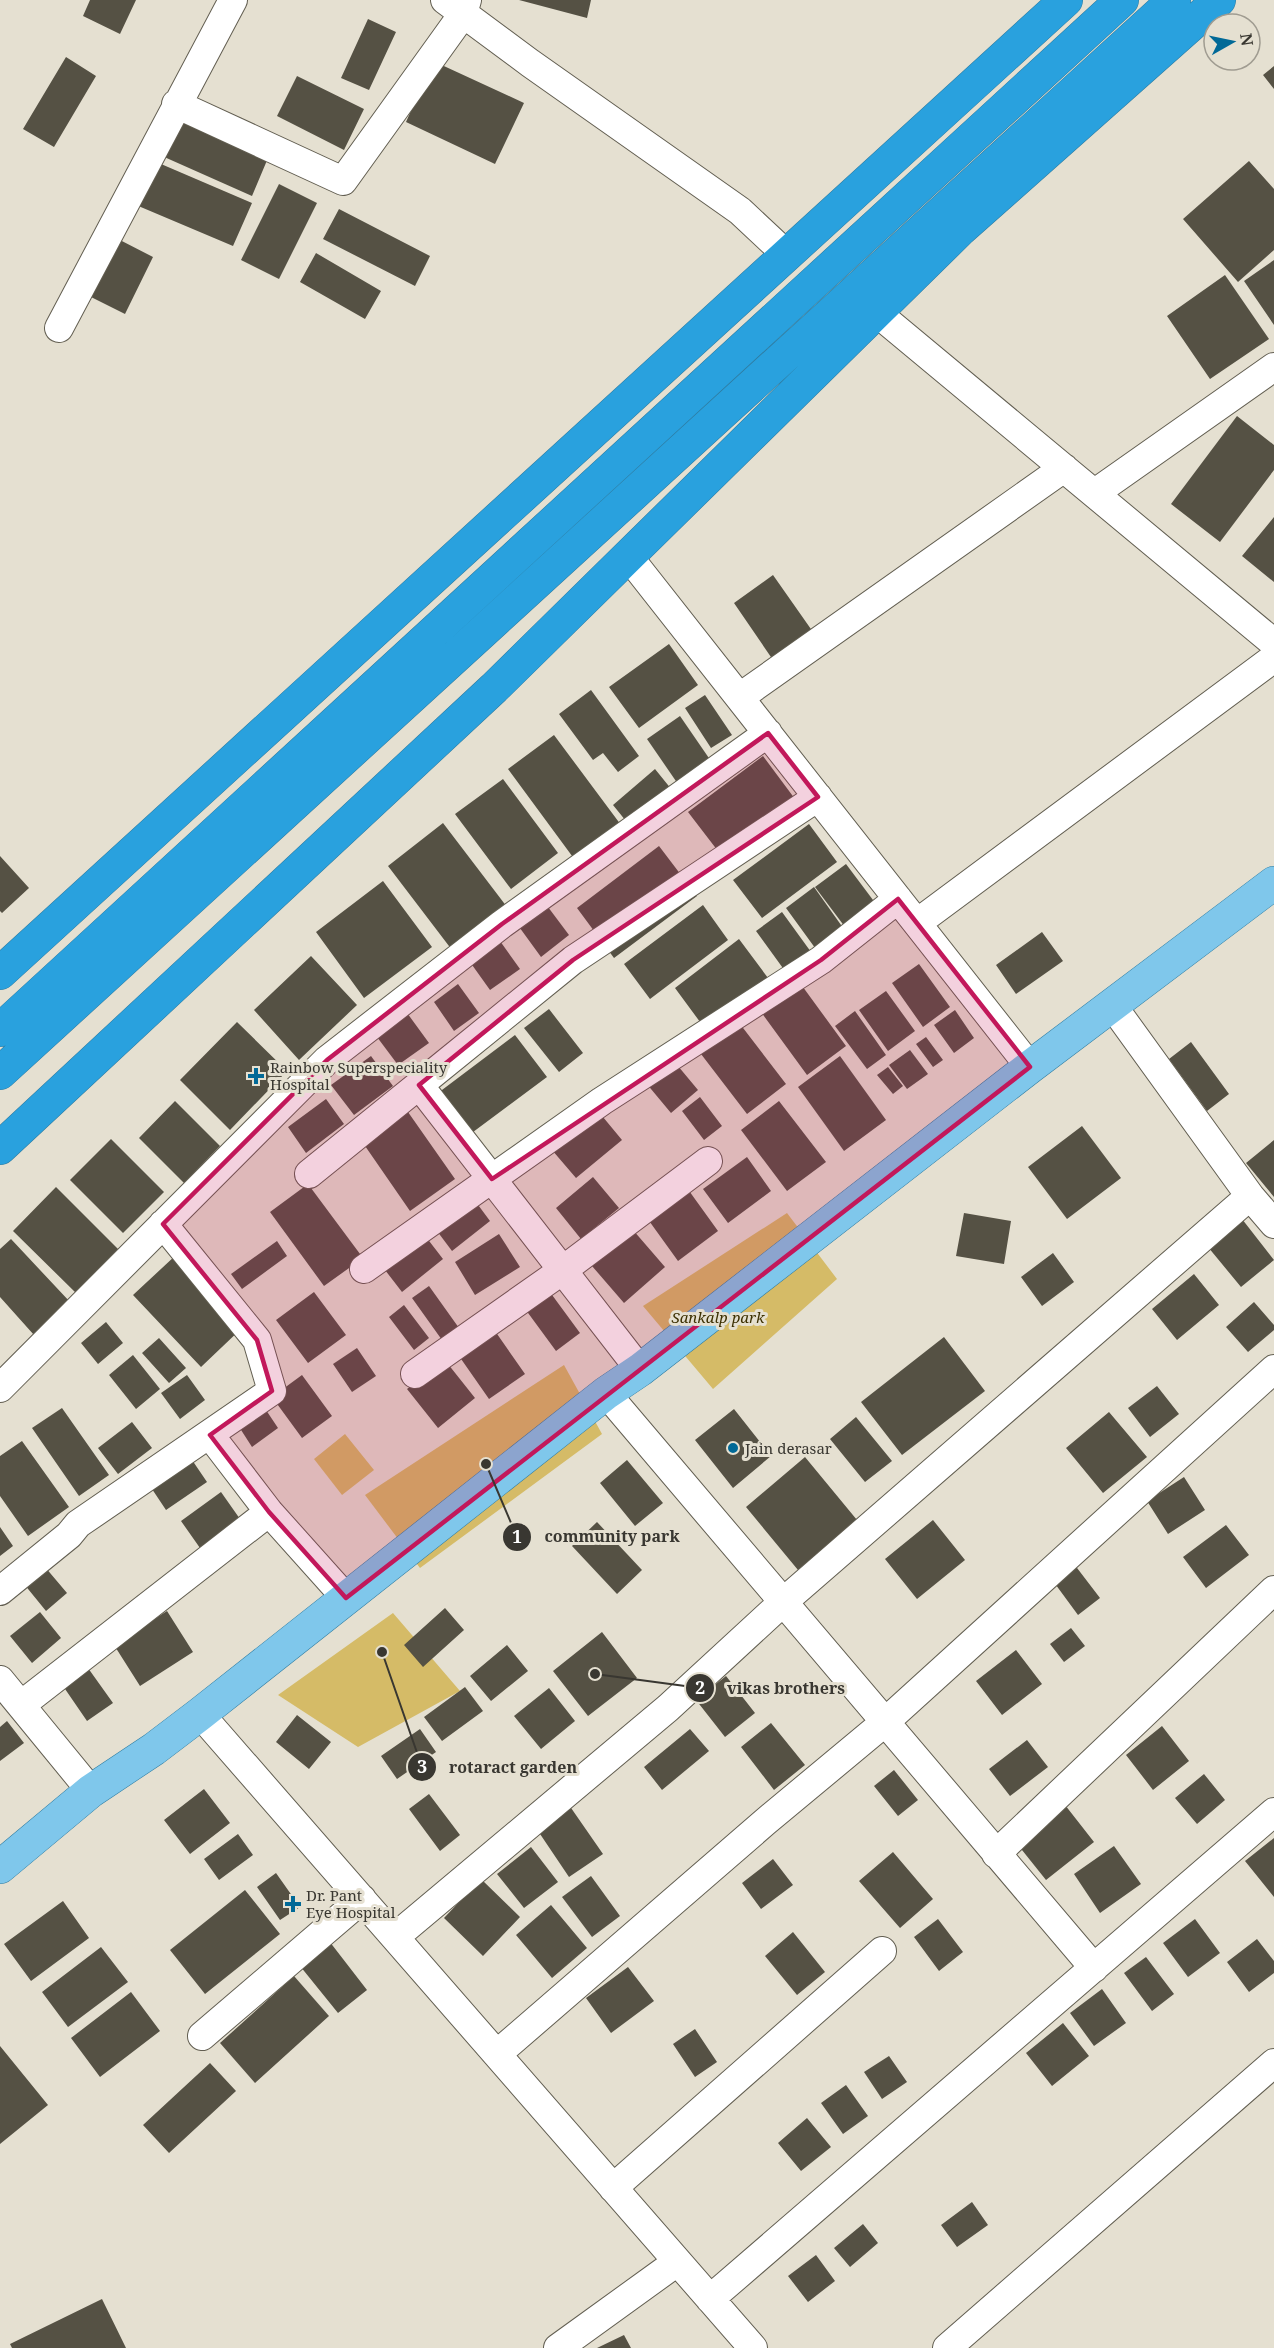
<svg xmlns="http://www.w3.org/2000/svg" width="1274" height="2348" font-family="'Noto Serif',serif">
<rect width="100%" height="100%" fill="#e5e0d1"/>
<!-- green -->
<path fill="#d5bb67" d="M787,1213L837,1279L713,1389L643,1306Z
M564,1365L602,1434L420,1568L365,1495Z
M345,1434L374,1470L342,1495L314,1459Z
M393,1613L460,1691L358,1747L278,1695Z"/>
<!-- building -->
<path fill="#555144" d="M90,0H136L120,34L83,16Z
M519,0H591L587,18Z
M368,19L396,32L369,90L341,78Z
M66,57L96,76L54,147L23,129Z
M433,61L524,103L495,164L406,122Z
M1274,66V89L1263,75Z
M297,76L364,109L344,150L277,116Z
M179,118L268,158L252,196L162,156Z
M154,161L252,203L233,246L136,205Z
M1249,161L1274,189V250L1238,282L1183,219Z
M279,184L317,203L279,279L241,260Z
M339,209L430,256L415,286L323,239Z
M116,238L153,257L125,314L87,295Z
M316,253L381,291L365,319L300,282Z
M1274,260V325L1244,281Z
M1225,275L1269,339L1210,379L1167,316Z
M1237,416L1274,445V470L1220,542L1171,504Z
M1274,517V582L1242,556Z
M773,575L813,632L773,660L734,603Z
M669,644L698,685L639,728L609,687Z
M591,690L639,756L618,772L603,753L593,760L559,714Z
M705,695L732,735L711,748L685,708Z
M680,716L713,764L680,787L647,739Z
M554,735L621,825L575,860L508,769Z
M763,756L795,799L721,855L688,812Z
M655,769L672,790L630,826L613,805Z
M503,779L558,853L511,889L455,814Z
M443,823L507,907L452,950L388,866Z
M809,824L837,862L762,918L733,880Z
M659,846L697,896L614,958L577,908Z
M0,856L29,888L2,913L0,911Z
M846,864L879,908L848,931L815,887Z
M383,881L432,947L364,998L316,932Z
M814,887L846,932L818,952L786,908Z
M545,903L569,935L541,957L517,924Z
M703,905L728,940L650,999L624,964Z
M782,912L811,952L785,971L756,931Z
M1042,932L1063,961L1016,994L996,965Z
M739,939L768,978L703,1026L675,988Z
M500,941L520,969L490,990L470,962Z
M311,956L357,1005L299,1060L254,1010Z
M919,964L950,1007L923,1027L892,983Z
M800,983L846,1046L807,1075L761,1012Z
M458,984L479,1013L454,1031L434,1002Z
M886,991L915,1031L888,1051L859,1010Z
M402,1006L429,1043L398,1065L371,1029Z
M549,1009L583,1053L559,1072L524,1028Z
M955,1010L974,1038L954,1053L934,1025Z
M855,1011L886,1055L867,1069L835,1026Z
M237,1022L287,1071L230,1130L180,1080Z
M740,1024L786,1084L747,1114L701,1054Z
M515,1035L547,1077L469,1135L438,1093Z
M926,1037L943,1060L933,1067L916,1044Z
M1191,1042L1229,1094L1207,1111L1169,1059Z
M910,1050L928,1074L907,1089L889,1065Z
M371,1056L393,1086L354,1115L331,1085Z
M840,1056L886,1120L844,1151L798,1087Z
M673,1060L698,1090L671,1113L646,1083Z
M888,1067L903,1086L893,1094L877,1075Z
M700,1097L722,1126L704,1140L682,1111Z
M326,1099L344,1124L306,1153L288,1127Z
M175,1101L220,1146L184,1183L139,1138Z
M779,1101L826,1162L787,1191L741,1130Z
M598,1111L622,1140L576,1178L552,1150Z
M408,1112L455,1179L410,1211L363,1143Z
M1082,1126L1121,1178L1067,1219L1028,1167Z
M111,1139L164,1192L123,1233L70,1180Z
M1274,1140V1197L1246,1163Z
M747,1157L771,1191L728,1223L703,1189Z
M593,1177L619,1208L581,1239L556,1208Z
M308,1184L363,1258L324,1286L270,1212Z
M56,1187L118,1249L76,1293L13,1231Z
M687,1188L718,1231L678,1261L647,1218Z
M467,1190L490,1221L452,1251L428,1219Z
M964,1213L1011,1221L1004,1264L956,1256Z
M1242,1219L1274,1260L1241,1287L1208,1247Z
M416,1224L443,1259L402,1292L375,1257Z
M633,1230L665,1267L624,1303L592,1266Z
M499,1234L520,1267L475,1295L455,1262Z
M11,1239L70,1302L34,1335L0,1297V1249Z
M277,1241L287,1256L242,1289L231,1274Z
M1053,1253L1074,1282L1042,1306L1021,1277Z
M176,1255L243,1327L201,1367L133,1295Z
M1194,1274L1219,1305L1177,1340L1152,1309Z
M544,1284L580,1333L556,1351L520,1302Z
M429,1286L464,1335L447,1347L412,1298Z
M314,1292L346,1335L308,1363L276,1320Z
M1254,1302L1274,1325V1330L1248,1352L1226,1327Z
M404,1305L429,1338L414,1350L389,1317Z
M106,1322L123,1343L98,1364L81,1343Z
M495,1331L525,1374L489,1399L459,1356Z
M944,1337L985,1391L902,1455L861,1402Z
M159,1338L186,1368L169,1383L142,1353Z
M357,1348L376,1376L352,1392L333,1364Z
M133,1355L160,1389L136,1409L109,1375Z
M444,1359L475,1398L438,1428L407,1389Z
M187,1375L205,1400L180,1419L161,1393Z
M302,1375L332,1416L302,1438L272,1397Z
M1157,1386L1179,1414L1150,1437L1128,1408Z
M260,1401L278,1428L252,1447L234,1419Z
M62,1408L109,1475L79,1496L32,1428Z
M734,1409L771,1456L733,1488L695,1440Z
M1109,1412L1147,1457L1103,1493L1066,1448Z
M856,1417L892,1461L865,1482L830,1439Z
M132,1422L152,1448L118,1474L98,1448Z
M22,1441L69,1507L28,1536L0,1496V1456Z
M190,1457L207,1482L166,1510L150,1486Z
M805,1457L857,1520L798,1570L746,1507Z
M627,1460L663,1503L635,1526L600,1483Z
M1184,1477L1205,1510L1168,1534L1147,1501Z
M221,1492L240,1519L200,1548L181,1521Z
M933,1520L965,1560L917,1599L885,1559Z
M597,1522L642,1570L617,1594L572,1546Z
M1226,1525L1249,1555L1206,1588L1183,1557Z
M0,1527L13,1546L0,1556Z
M1074,1564L1100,1598L1078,1615L1053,1581Z
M45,1567L67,1593L46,1611L24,1584Z
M445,1608L464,1630L423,1667L404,1645Z
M167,1611L193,1652L140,1686L114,1645Z
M40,1612L61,1638L32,1663L10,1636Z
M1071,1628L1085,1646L1064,1662L1050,1644Z
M602,1632L637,1678L588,1716L553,1671Z
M507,1645L528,1671L491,1701L470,1676Z
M1016,1650L1042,1684L1002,1715L976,1681Z
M88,1668L113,1703L87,1721L63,1686Z
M726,1676L755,1713L725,1737L696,1700Z
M465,1687L483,1711L442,1741L424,1717Z
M549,1688L575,1721L541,1749L514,1716Z
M297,1715L331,1742L309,1769L276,1742Z
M7,1721L24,1743L0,1761V1727Z
M771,1723L805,1765L774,1790L741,1747Z
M1162,1726L1189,1761L1153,1790L1126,1755Z
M420,1729L436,1752L397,1779L381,1756Z
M690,1729L709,1751L662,1790L644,1767Z
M1027,1740L1048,1767L1010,1796L989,1769Z
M894,1770L918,1800L898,1816L874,1786Z
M1204,1774L1225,1800L1197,1824L1175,1798Z
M204,1789L230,1823L190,1854L164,1820Z
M429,1794L460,1835L440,1851L409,1809Z
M1058,1796L1094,1842L1046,1880L1010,1835Z
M569,1805L603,1854L569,1877L536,1828Z
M238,1834L253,1855L219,1880L204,1859Z
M1274,1838V1897L1245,1861Z
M1114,1846L1141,1884L1100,1913L1074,1874Z
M531,1847L558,1882L524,1908L497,1874Z
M893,1852L933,1899L900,1928L859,1881Z
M773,1859L793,1885L761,1909L742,1883Z
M276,1873L300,1907L280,1920L257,1887Z
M591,1876L620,1916L592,1937L562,1897Z
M481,1879L520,1917L483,1956L444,1918Z
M245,1890L280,1934L205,1994L170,1950Z
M63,1901L89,1938L31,1981L4,1944Z
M551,1905L587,1948L552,1978L516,1935Z
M938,1919L963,1952L939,1971L914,1937Z
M1195,1919L1220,1953L1188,1977L1163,1943Z
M793,1932L825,1972L797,1995L765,1956Z
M326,1937L367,1990L338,2013L296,1961Z
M1257,1939L1274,1961V1973L1249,1992L1227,1962Z
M101,1947L128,1982L68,2027L42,1992Z
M1146,1957L1174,1994L1152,2011L1124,1973Z
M628,1967L654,2001L611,2033L586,1998Z
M294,1976L329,2016L255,2083L220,2043Z
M1102,1989L1126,2023L1094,2046L1070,2013Z
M131,1992L160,2031L100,2077L71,2038Z
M1063,2023L1089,2056L1052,2086L1026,2053Z
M695,2029L717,2062L695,2077L673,2044Z
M0,2046L48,2105L0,2144Z
M889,2056L907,2082L882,2099L864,2072Z
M210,2063L236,2091L169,2153L143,2125Z
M846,2085L868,2116L843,2134L821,2103Z
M807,2118L831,2147L801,2171L778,2143Z
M972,2202L988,2225L957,2247L941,2225Z
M863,2224L878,2243L850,2267L834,2248Z
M816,2255L835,2281L808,2302L788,2276Z
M102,2299L126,2348H12L10,2344Z
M624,2335L631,2348H597Z"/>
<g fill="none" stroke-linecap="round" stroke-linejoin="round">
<defs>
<path id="minor" d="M445,0L530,63L740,211L787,255
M176,104L343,181L463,14L467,0
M876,312L1274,643
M59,328L233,0
M1095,493L1274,367
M628,556L1030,1067
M740,697L1064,468
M917,923L1274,658
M1112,1005L1250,1196L1274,1224
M309,1174L419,1085
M364,1269L602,1101L821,960L898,899
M640,1370L419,1085L573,960L818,797
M415,1374L563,1270L708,1161
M0,1388L327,1060L502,924L768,733
M606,1393L1094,1968
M210,1435L269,1512L346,1598
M0,1591L69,1535L78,1524L272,1391L257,1340L163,1224
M0,1680L91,1791
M21,1705L269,1512
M200,1714L753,2348
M996,1854L1274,1590
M395,1937L668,1708L782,1603L1250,1196
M202,2036L362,1899
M497,2054L765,1822L884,1723L1274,1369
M613,2188L882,1951
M710,2299L1274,1812
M558,2348L677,2262
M947,2348L1274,2063"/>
<path id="major" d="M0,1867L91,1791L154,1749L200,1714L606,1393L640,1370L1030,1067L1274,883"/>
<path id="highway" d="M0,973L1066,0
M0,1030L1122,0
M0,1073L1174,0
M0,1148L494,688L961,229L1219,0"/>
</defs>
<!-- minor casing -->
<use href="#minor" stroke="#625e51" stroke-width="30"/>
<!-- major casing -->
<use href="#major" stroke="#2f7ca1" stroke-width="34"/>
<!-- highway casing -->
<use href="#highway" stroke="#2f7ca1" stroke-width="34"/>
<!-- minor -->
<use href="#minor" stroke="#fff" stroke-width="28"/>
<!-- major -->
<use href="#major" stroke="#7fc7eb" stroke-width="33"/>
<!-- highway -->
<use href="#highway" stroke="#29a1de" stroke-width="33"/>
</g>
<!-- marked area -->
<path fill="#c2185b" fill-opacity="0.2" stroke="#c2185b" stroke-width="4.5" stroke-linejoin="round" d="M768,733L818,797L573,960L419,1085L492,1179L821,960L898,899L1030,1067L346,1598L269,1512L210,1435L272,1391L257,1340L163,1224L327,1060L502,924Z"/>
<!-- markers -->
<g fill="#016997" stroke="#e5e0d1" stroke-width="2">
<path d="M253 1067h6v6h6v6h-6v6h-6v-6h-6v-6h6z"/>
<circle cx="733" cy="1448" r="6"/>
<path d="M290 1895h6v6h6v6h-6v6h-6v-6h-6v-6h6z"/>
</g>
<g text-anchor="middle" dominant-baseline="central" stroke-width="6" stroke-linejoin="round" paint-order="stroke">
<!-- poi labels -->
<g font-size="15" fill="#393731" stroke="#e5e0d1" text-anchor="start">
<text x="270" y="1067">Rainbow Superspeciality<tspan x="270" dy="17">Hospital</tspan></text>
<text x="745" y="1448">Jain derasar</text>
<text x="306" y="1895">Dr. Pant<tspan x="306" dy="17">Eye Hospital</tspan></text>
</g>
<!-- park labels -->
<g font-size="15" font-style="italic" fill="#3d3103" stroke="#e5e0d1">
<text x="718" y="1317">Sankalp park</text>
</g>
</g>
<!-- callouts -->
<path fill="none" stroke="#393731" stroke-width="2" d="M486 1464L517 1537M595 1674L700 1688M382 1652L422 1767"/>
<g fill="#393731" stroke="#e5e0d1" stroke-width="2">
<circle cx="486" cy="1464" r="6"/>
<circle cx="595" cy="1674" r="6"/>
<circle cx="382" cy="1652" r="6"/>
<circle cx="517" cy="1537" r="15"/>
<circle cx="700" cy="1688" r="15"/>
<circle cx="422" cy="1767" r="15"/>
</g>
<g font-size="18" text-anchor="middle" font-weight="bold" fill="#fff">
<text x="517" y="1543">1</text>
<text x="700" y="1694">2</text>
<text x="422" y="1773">3</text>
</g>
<g font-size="16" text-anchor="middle" font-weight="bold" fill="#393731" stroke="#e5e0d1" stroke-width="6" stroke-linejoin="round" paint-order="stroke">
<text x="612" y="1542">community park</text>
<text x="786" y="1694">vikas brothers</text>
<text x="513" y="1773">rotaract garden</text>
</g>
<!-- north arrow -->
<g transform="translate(1232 42) rotate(81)"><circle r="28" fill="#e5e0d1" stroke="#a09c91" stroke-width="1.5"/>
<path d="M0-4.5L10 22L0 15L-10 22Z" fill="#016997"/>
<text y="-9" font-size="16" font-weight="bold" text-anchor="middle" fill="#393731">N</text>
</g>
</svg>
